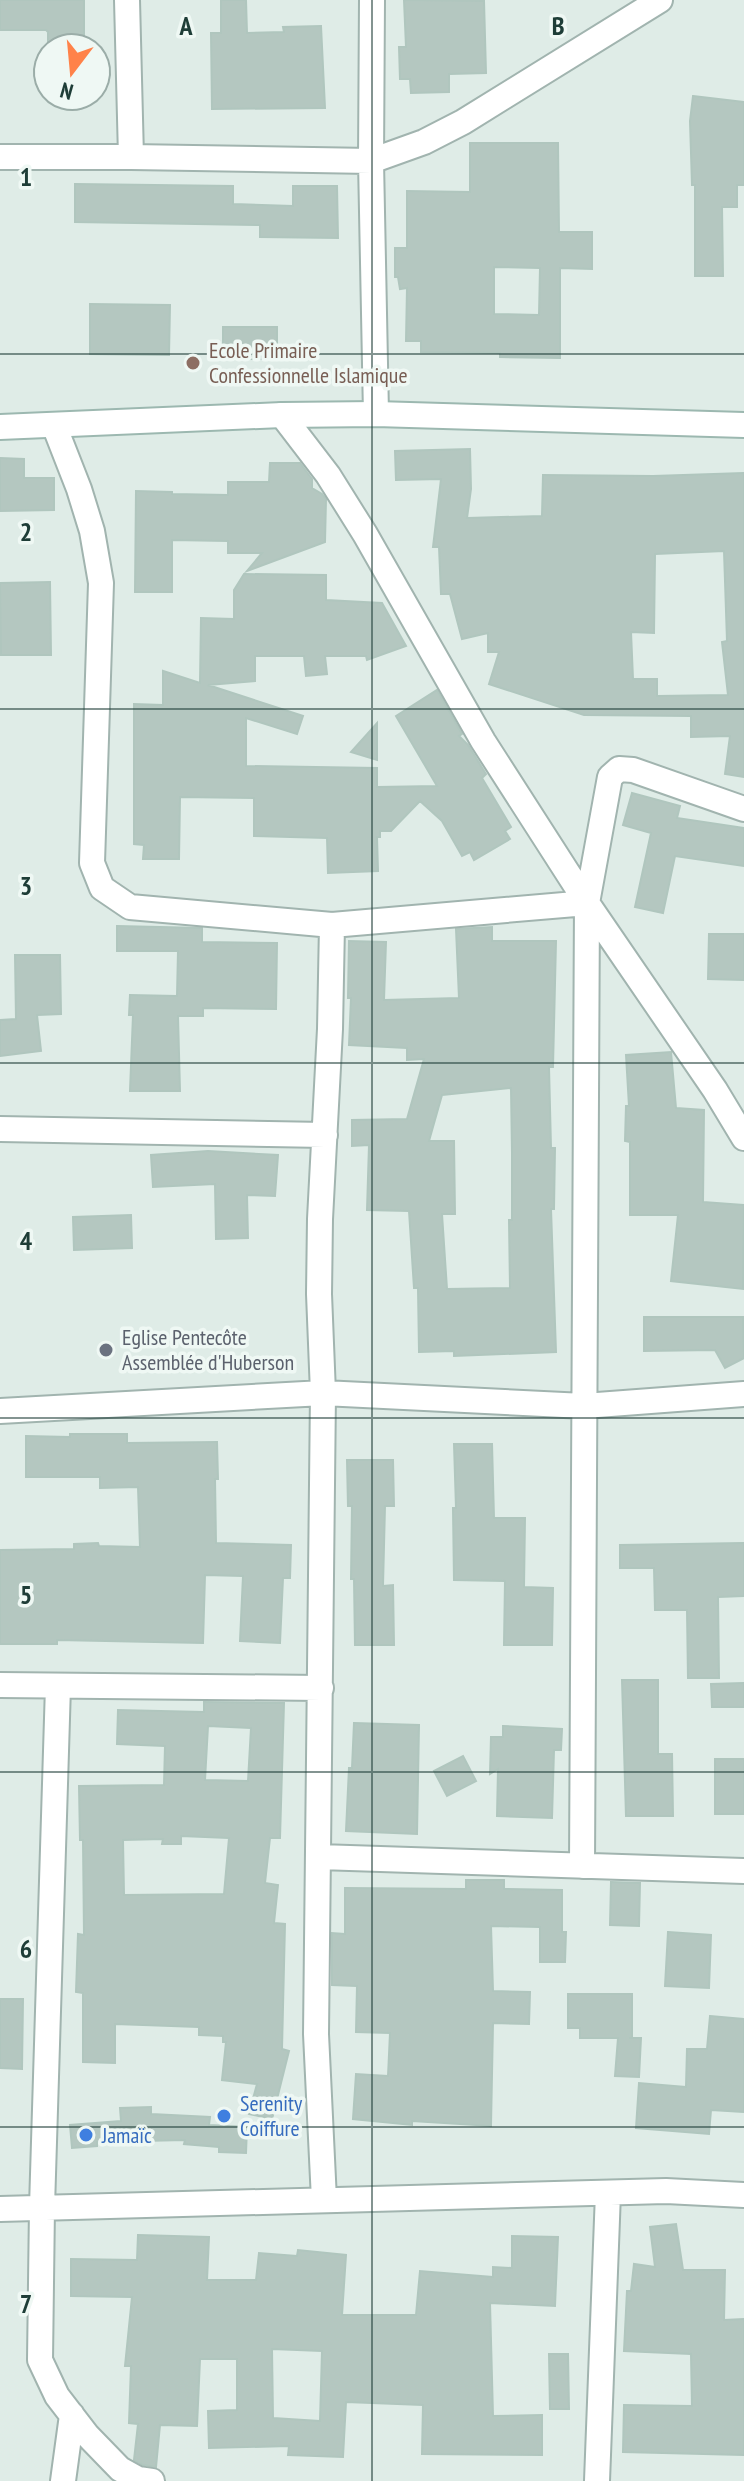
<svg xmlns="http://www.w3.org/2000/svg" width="744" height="2481" font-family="'PT Sans Narrow',sans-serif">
<rect width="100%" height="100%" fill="#dfece7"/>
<!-- building -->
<path fill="#b4c7c0" stroke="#b0c6be" stroke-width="2" fill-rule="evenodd" d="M0,0H84V48H48V32L46,30H0Z
M221,0H246L247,33L284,32L283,27L321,26L325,108L212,109L211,33H221Z
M404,0L484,1L486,73L449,74V92L411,93L410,79H400L399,47H406Z
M693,96L744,102V185H737V207H722L723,276H695V185H692L690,121Z
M470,143H558L559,232H592V269L560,268V358L500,357V353L421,352V341H406L407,288L400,289L398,277H395V248H407V191L470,192ZM494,267L540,268L539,315L494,314Z
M75,184L233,186V204L293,206V186H337L338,238L260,237V225L75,222Z
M90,304L170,305L169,355L90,354Z
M223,327H277V359H223Z
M470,449L471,489L467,518L542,516L543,475L653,476L744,473V777L725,774L730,736L691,737V716L584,715L489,684L499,652H488V633L462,639L450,594H441L439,547H433L441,479L396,480L395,451ZM724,551L727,641L722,642L728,695L657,696V679H633L631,632L654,633L655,554Z
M0,458L24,459V478H54V510L0,511Z
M270,463H300L312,479V488L322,494L326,499L325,542L247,571L262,553H228V541L172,540V592H135L136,491L172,492V494L228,495V482H269Z
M244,574L326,575V600L382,603L406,646L367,660L366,656H325L327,674L306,676L304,656H255V681L208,685L303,716L297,734L246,718V766L377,768V787L437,786L396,716L437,690L462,734L459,736L468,745L486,774L482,778L511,827L505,831L510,839L474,860L470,852L462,856L442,821L420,801L391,831H380V837H377L378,871L328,873L327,838L254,836V798L180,797L179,859H143L144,845L134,844V704L163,705V671L200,683L201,618L234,619V590Z
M50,582L51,655H1L0,583Z
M377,723V760L351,752Z
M632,793L680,806L677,818L744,828V866L675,856L663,913L635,907L651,833L623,825Z
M117,926L202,928V942L277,943L276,1009L203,1008V1016H178L180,1091H130L133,1015H129L130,995L177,996L178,951H117Z
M492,927V941H556L553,1067H549L551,1148H555L554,1209H551L556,1352L454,1356V1351L419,1352L418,1288H414L409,1211L367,1210L369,1145L352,1146V1120L407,1119L424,1059L407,1060V1048L349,1045L351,998H348L349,941L386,942L384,1000L459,998L456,929ZM511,1088L512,1153V1220H509L510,1288L447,1289L442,1214H455L454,1141H429L442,1095Z
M709,934H744V980L708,979Z
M15,955H60L61,1014L37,1015L41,1051L0,1056V1020L16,1019Z
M671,1052L676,1108L704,1110L703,1202L744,1205L743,1289L671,1281L678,1215H630V1142L625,1141L626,1106H629L626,1055Z
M208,1151L278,1155L275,1196L247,1195L248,1238L216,1239L215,1184L153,1187L151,1155Z
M131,1215L132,1248L74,1250L73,1217Z
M644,1317H743L744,1358L725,1368L715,1350L644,1351Z
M70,1434H127V1443L217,1442L218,1479H215L216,1543L291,1545L290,1578H283L280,1643L240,1641L243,1576L205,1575L203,1643L57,1640V1644H0V1550L74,1549V1544L98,1543L99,1546L140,1547L138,1487L100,1488V1477H26V1436L70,1437Z
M454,1444H492L494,1518H525L524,1587L553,1588L552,1645H504L505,1581L454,1580L453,1508H456Z
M347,1460H393L394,1506H385L383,1586L393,1585L394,1645H355L354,1579H351L352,1506H348Z
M744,1543V1596L718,1597L719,1678H688L687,1610H655L654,1568H620V1545Z
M622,1680H658V1754H672L673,1816H626Z
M744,1683V1707H712L711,1684Z
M204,1702L284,1703L280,1838H270L265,1883L278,1885L274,1923L285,1924L282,2049L289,2051L272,2119L249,2114L257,2084L222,2080L226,2042H223V2036L199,2035V2027L115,2024V2063L83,2062V1993L76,1992L78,1934L84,1935L83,1840H80L79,1786L164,1785L165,1746L117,1744L118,1710L204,1712ZM208,1726L251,1728L248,1781L205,1780ZM181,1836L229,1838L224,1894L124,1895L123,1840L163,1839L162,1844H181Z
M354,1723L419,1725L417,1834L346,1831L349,1768H352Z
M503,1726L562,1729L561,1750H554L552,1818L497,1816L498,1769L490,1774L491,1737H503Z
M463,1756L476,1781L447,1796L434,1771Z
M715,1759H744V1814H715Z
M466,1880H504V1889L562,1890V1932H566L565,1962H540V1927L491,1926L493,1991L530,1992L529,2024L493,2023L491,2126L412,2121V2125L353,2119L356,2074L388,2076L390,2033L356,2032L357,1986L332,1985V1933L345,1934V1888L466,1889Z
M611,1882L640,1883L639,1926L610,1925Z
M668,1932L711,1935L709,1988L665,1986Z
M568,1994H632V2038H629H641L639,2077L615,2076L618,2038H580V2028H568Z
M0,1999H23L22,2069L0,2068Z
M710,2016L744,2019V2112L711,2110L709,2134L636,2128L639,2083L686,2087L687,2049H707Z
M151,2107V2114L210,2117L209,2125L247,2127L246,2153L219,2152V2147L184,2144L185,2140L97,2142V2146L72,2148L70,2125L121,2121L120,2108Z
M676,2224L683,2270H725L724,2320L744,2319V2455L623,2452L624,2405L692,2406L691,2354L624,2351L627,2291H631L634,2264L655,2267L650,2227Z
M138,2235L209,2237L207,2280H256L259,2253L297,2256L298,2250L346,2255L342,2315H416L420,2271L493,2277V2267L512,2268V2236L558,2237L555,2306L490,2303L493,2416L542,2415V2455L422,2454L423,2405L346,2402L343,2457L288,2455L289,2446L209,2448L208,2411L237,2410V2359H200L197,2426L160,2425L156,2467L143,2465L134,2460L138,2424L129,2423L131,2366H125L132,2297L71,2296V2259L137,2260ZM272,2349L322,2351L320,2421L273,2418Z
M549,2354H568L569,2409H550Z"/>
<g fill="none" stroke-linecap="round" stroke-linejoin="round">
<defs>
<path id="street" d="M127,0L131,157
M372,0L371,161L376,414
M0,157H131L371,161L424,142L463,122L660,0
M282,415L328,475L365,534L483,741L587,903L715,1090L744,1138
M54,425L79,489L92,531L101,583L92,863L102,888L130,907L332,925L587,903
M0,1129L325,1135
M0,1411L323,1393L584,1406L744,1394
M0,1685L321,1688
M58,1686L42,2207L40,2360L57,2396L87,2435L120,2469L138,2479L152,2481
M319,1857L744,1871
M582,1866L587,903L610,777L619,769L633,770L744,809
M324,2200L316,2034L323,1393L319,1294L320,1219L330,1029L332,925
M0,2209L666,2191L744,2195
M63,2481L72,2415
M597,2481L608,2193"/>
<path id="secondary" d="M0,427L282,415L376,414L744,425"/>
</defs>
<!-- street casing -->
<use href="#street" stroke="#a1b4af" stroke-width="28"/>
<!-- secondary casing -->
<use href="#secondary" stroke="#9cb8b0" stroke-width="28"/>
<!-- street -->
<use href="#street" stroke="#fff" stroke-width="24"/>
<!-- secondary -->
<use href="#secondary" stroke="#fff" stroke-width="24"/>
</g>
<!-- grid -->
<path fill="none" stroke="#1e3d37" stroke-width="2" stroke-opacity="0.55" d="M372,0V2481M0,354H744M0,709H744M0,1063H744M0,1418H744M0,1772H744M0,2127H744"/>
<!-- markers -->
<circle fill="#8d6e63" stroke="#eff8f4" stroke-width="3" cx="193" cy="363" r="8"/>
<circle fill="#6b7280" stroke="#eff8f4" stroke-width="3" cx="106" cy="1350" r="8"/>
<g fill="#3f7fe0" stroke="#eff8f4" stroke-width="3">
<circle cx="224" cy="2116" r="8"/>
<circle cx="86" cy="2135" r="8"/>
</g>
<g text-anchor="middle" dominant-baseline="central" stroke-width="7" stroke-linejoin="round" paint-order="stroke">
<!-- education labels -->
<g font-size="22" fill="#785e54" stroke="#eff8f4" text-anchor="start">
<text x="209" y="350">Ecole Primaire<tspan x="209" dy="25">Confessionnelle Islamique</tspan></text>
</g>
<!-- worship labels -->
<g font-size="22" fill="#5b616d" stroke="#eff8f4" text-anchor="start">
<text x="122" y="1337">Eglise Pentecôte<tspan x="122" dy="25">Assemblée d'Huberson</tspan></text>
</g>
<!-- shop labels -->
<g font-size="22" fill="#366cbe" stroke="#eff8f4" text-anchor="start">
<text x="240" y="2103">Serenity<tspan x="240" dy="25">Coiffure</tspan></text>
<text x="102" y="2135">Jamaïc</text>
</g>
</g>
<g font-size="26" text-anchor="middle" font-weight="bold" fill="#1e3d37" stroke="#eff8f4" stroke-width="7" stroke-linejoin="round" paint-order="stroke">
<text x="186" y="35">A</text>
<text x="558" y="35">B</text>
<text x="26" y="186">1</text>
<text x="26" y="541">2</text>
<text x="26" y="895">3</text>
<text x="26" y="1250">4</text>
<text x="26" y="1604">5</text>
<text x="26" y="1958">6</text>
<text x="26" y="2313">7</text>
</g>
<!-- north arrow -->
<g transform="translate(72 72) rotate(196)"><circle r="38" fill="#eff8f4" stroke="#9bada8" stroke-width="2"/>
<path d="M0-6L14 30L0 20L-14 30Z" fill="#ff8249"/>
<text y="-12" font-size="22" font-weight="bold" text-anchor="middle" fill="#1e3d37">N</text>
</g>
</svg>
